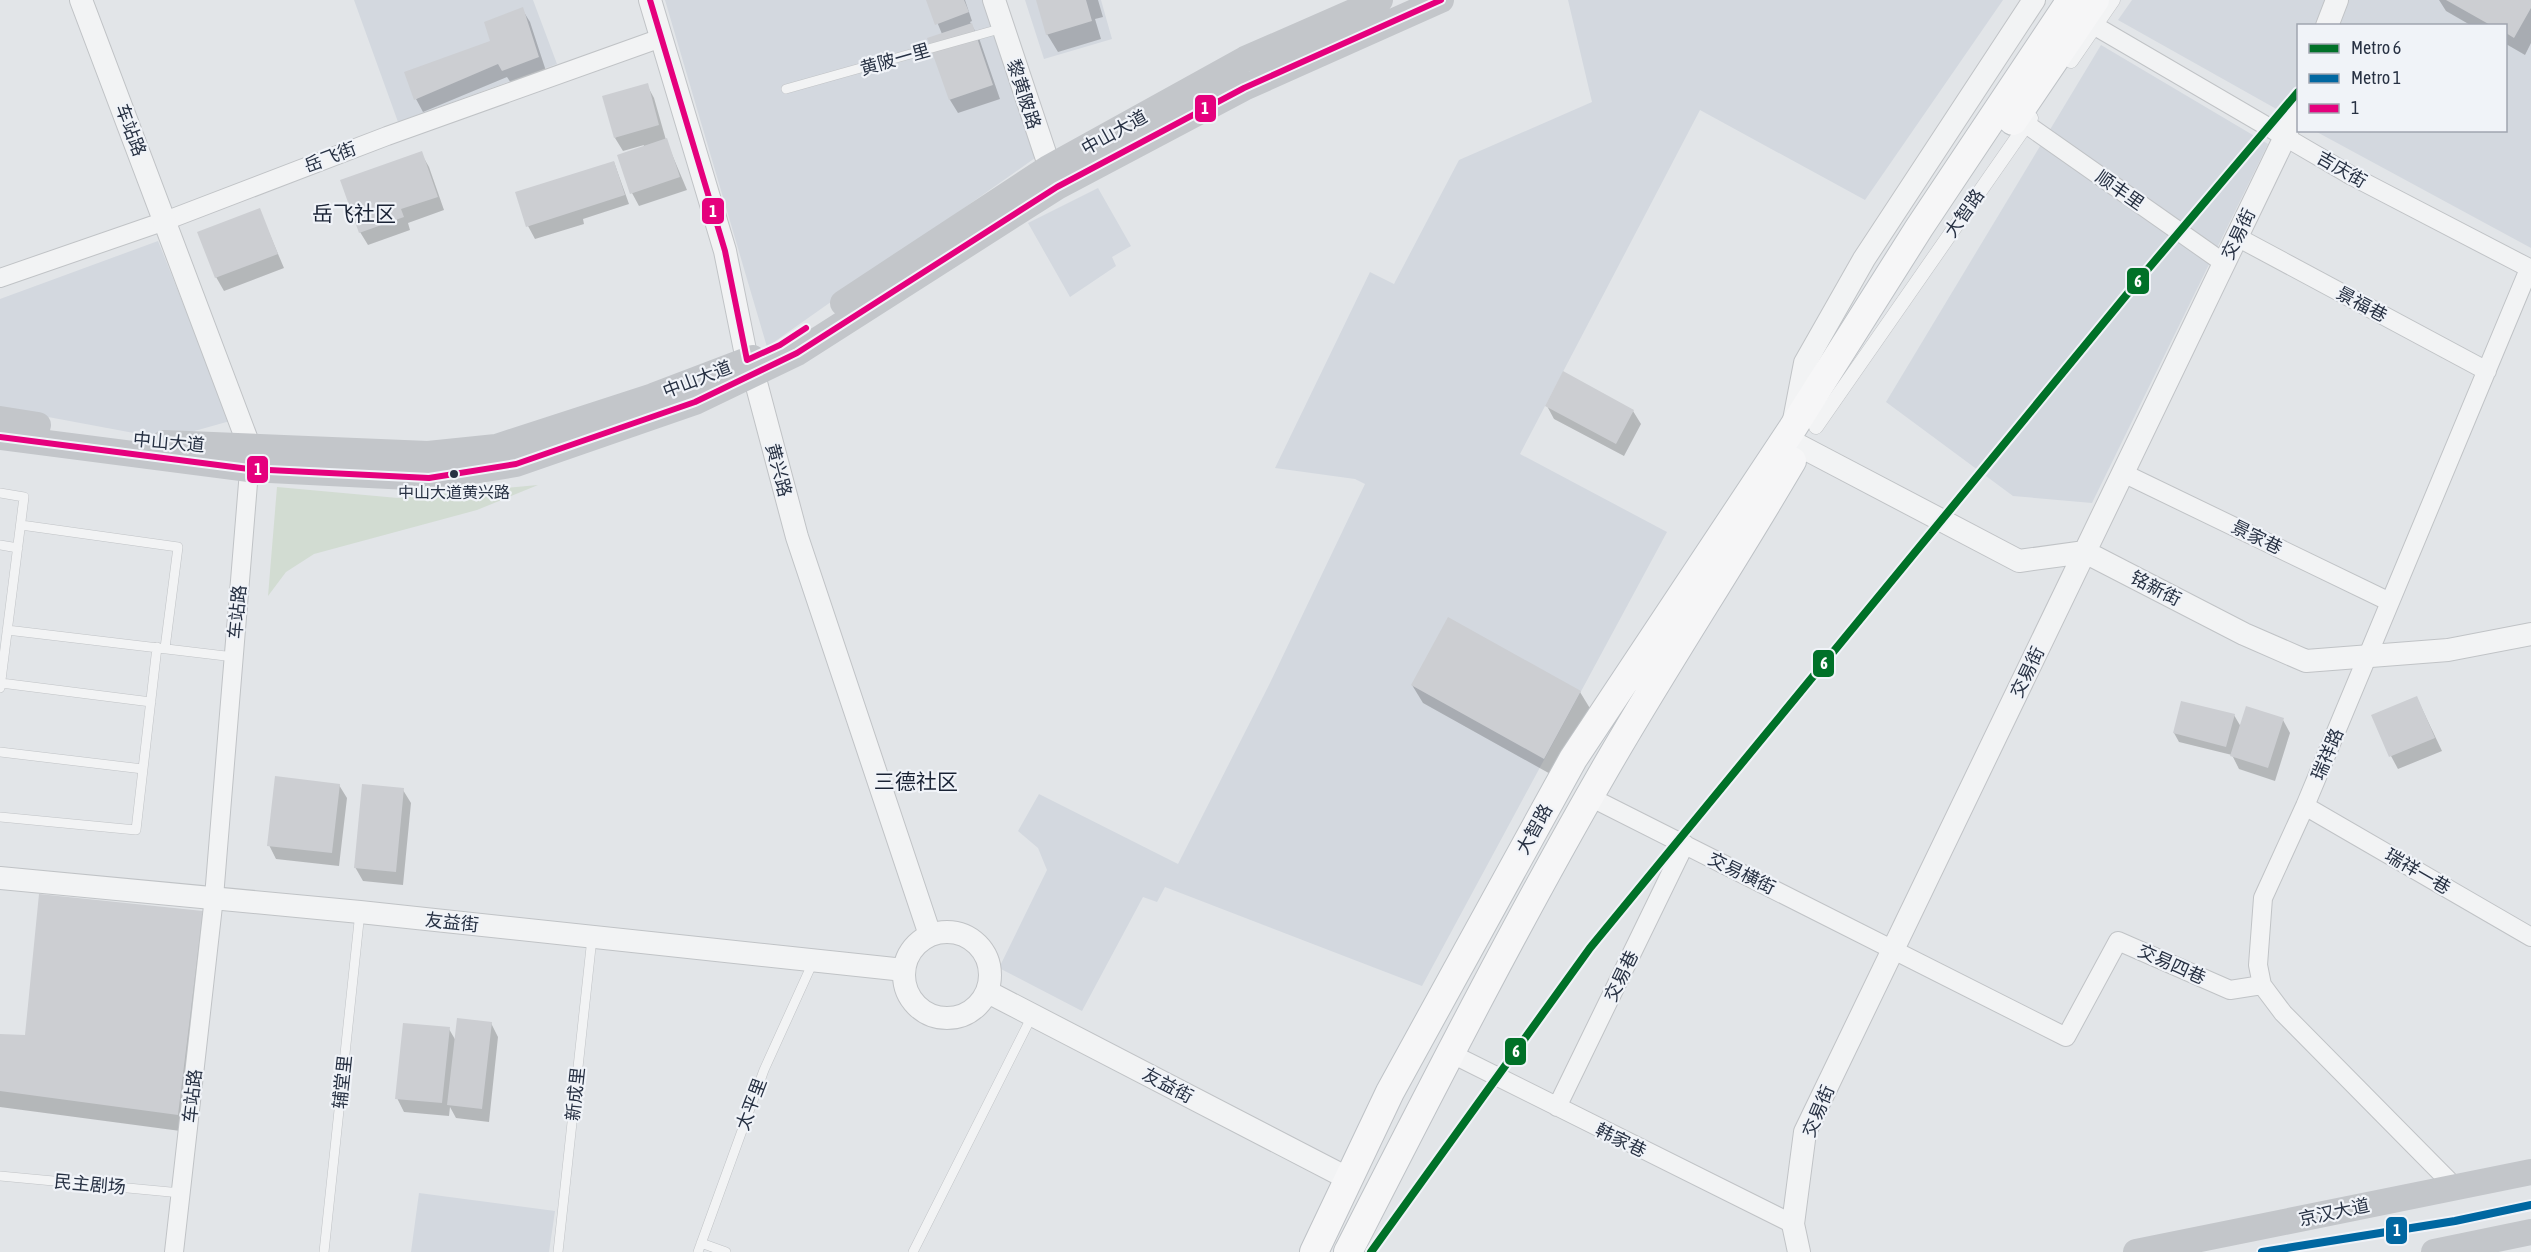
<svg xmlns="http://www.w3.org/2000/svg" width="2531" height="1252" font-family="'Asap Condensed','Noto Sans SC',sans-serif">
<rect width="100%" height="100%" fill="#e2e5e8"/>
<!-- built -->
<path fill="#d3d8df" d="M354,0H533L557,64L398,122Z
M665,0H983L1035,158L767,347Z
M1025,0H1101L1112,39L1044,59Z
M1568,0H2003L1865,200L1700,110L1520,454L1667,532L1422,986L1165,887L1157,902L1143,897L1082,1011L999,968L1047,870L1038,848L1018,831L1039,794L1178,864L1269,685L1365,484L1355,479L1275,468L1370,272L1394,284L1459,160L1592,102Z
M2132,0H2531V248L2315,131L2506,130V26H2298V121L2118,20Z
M2101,45L2268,144L2092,503L2013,496L1886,402Z
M1098,188L1131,246L1112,257L1116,266L1070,297L1028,223Z
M158,241L230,421L166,439L0,408V299Z
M419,1193L555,1211L549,1252H411Z"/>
<!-- green -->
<path fill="#d2dcd2" d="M538,485L477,510L314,554L286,572L268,596L277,487L398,498Z"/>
<!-- shadow -->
<path fill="#0003" d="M928,0H965L972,21L970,22L979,38L1000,99L958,113L950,100L929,39L942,34Z
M1037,0H1098L1103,17L1095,19L1101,39L1058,52L1047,34Z
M2439,0H2531V43L2525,55L2506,44V26H2472L2446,11Z
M522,9L530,22L546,71L511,83L507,77L423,112L416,99L492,42Z
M647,85L654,98L666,140L687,190L639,206L632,193L644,145L623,151L615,138Z
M421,153L429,167L444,210L408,223L410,230L368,245L360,232Z
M614,162L629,204L583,219L584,224L535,239L528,226Z
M259,209L284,268L224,291L216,277Z
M1547,406L1633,411L1641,424L1624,456L1554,419Z
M1412,685L1580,692L1591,710L1554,776L1423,703Z
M2417,698L2442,751L2398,769L2391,756Z
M2234,715L2241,727L2283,720L2290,733L2275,781L2239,769L2232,755L2179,742L2174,733Z
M339,785L347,798L339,866L276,859L269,845Z
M403,790L411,803L403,885L363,881L355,867Z
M202,913L213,931L188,1132L0,1107V1035L26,1036Z
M491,1023L498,1037L489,1122L456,1118L450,1107L449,1116L404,1112L397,1098L449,1029L456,1041Z"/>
<!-- building -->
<path fill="#ccced2" d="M926,0H964L969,12L935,25Z
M1036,0H1086L1092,21L1046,35Z
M2446,0H2531V8L2514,38L2506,33V26H2492Z
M523,7L539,57L502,71L498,64L414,100L404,72L490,41L484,22Z
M972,23L993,85L949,100L927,38Z
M648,83L659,125L614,138L602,96Z
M667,138L680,177L630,194L617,155Z
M422,151L438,197L401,209L404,217L359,233L340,180Z
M614,161L625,195L526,227L515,192Z
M260,208L278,254L215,278L197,232Z
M1563,371L1634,410L1616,444L1545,406Z
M1448,617L1581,691L1544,759L1411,685Z
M2417,696L2435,738L2389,757L2371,715Z
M2181,701L2235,714L2226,747L2173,733Z
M2246,706L2284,718L2268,768L2230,756Z
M275,776L340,784L332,853L267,846Z
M362,784L404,788L396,872L354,868Z
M39,894L203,911L178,1115L0,1091V1034L25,1035Z
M457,1018L492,1022L482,1109L447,1105Z
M403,1023L450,1027L442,1103L395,1099Z"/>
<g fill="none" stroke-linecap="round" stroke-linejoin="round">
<defs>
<path id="service" d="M786,89L1003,28
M0,493L24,497L0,688
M21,525L178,547L165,648
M0,545L18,548
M7,630L234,657
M1,683L151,702
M0,752L143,769
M0,817L136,830L157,647
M0,1176L181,1193
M701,1243L726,1252
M324,1252L360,912
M558,1252L592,938
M698,1252L764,1070L813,962
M913,1252L1032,1016"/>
<path id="pedestrian" d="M2071,61L2113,0
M1816,427L2031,118"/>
<path id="minor" d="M2095,26L2352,176L2531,269
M2016,117L2224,263
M2237,237L2487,371
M0,278L165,221L387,136L661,38
M2123,473L2390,602
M1590,797L2066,1037L2118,941L2230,990L2262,985
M2305,806L2531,937
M1450,1053L1793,1224
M1557,1107L1685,844
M2455,1187L2283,1013L2262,985L2258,965L2263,898L2305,806L2529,269
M174,1252L214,897L250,459"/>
<path id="tertiary" d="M81,0L250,448
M650,0L725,251L747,360L754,375L797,537L930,935
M994,0L1055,183
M2327,26L2337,0
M1794,420L1805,363L1864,259L2034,0
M1800,446L2019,561L2085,552L2244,634L2306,661L2448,650L2531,634
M0,878L360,912L904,970
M904 975a43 43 0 1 1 86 0a43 43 0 1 1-86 0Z
M988,992L1349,1179
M1799,1252L1793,1224L1805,1132L2285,137L2298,102"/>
<path id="primary" d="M2013,121L2095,0
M1314,1252L1390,1092L1573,759L1792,429L1919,228L2071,0
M1348,1252C1431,1090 1514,927 1605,769C1665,665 1731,565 1792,461"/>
</defs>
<!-- service casing -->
<use href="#service" stroke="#c0c3c6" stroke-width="10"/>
<!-- pedestrian casing -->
<use href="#pedestrian" stroke="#c0c3c6" stroke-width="15"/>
<!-- minor casing -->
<use href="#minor" stroke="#c0c3c6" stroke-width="20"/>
<!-- tertiary casing -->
<use href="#tertiary" stroke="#c0c3c6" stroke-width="24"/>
<!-- primary casing -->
<use href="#primary" stroke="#bec2c6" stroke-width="30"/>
<!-- service -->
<use href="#service" stroke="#f2f3f4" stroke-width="9"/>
<!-- pedestrian -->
<use href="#pedestrian" stroke="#f2f3f4" stroke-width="14"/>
<!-- minor -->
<use href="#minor" stroke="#f2f3f4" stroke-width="18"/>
<!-- tertiary -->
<use href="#tertiary" stroke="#f2f3f4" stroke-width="22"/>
<!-- secondary -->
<path stroke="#c3c6ca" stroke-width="26" d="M843,303L1048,168L1245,59L1380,0
M0,419L38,425
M0,437L249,469L429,478L516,464L695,402L797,353L1057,187L1244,88L1441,0
M164,443L428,454L496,447L653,396L753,358
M2136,1252L2531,1172
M2434,1252L2531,1232"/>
<!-- primary -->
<use href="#primary" stroke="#f6f6f7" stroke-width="28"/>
<defs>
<path id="bus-1" d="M650,0L725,251L747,360L780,345L806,328
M0,437L249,469L429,478L516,464L695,402L797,353L1057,187L1244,88L1441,0"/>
</defs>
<!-- bus-1 casing -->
<use href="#bus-1" stroke="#f0f3f8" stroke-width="10"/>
<!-- bus-1 -->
<use href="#bus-1" stroke="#e5007d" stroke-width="6"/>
<defs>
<path id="metro-1" d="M1371,1252L1590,948L2142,276L2298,92"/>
<path id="metro-2" d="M2262,1252L2455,1221L2531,1205"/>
</defs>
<!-- metro-1 casing -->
<use href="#metro-1" stroke="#f0f3f8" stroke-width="12"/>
<!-- metro-2 casing -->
<use href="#metro-2" stroke="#f0f3f8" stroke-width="12"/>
<!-- metro-1 -->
<use href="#metro-1" stroke="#007128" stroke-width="8"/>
<!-- metro-2 -->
<use href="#metro-2" stroke="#0067a1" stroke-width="8"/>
</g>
<!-- markers -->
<circle fill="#273143" stroke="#f0f3f8" stroke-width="2" cx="454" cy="474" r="5"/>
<g text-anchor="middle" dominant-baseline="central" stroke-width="4.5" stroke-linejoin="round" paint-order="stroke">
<!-- bus labels -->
<g font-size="16" fill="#273143" stroke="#f0f3f8">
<text x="454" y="492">中山大道黄兴路</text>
</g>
<!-- street labels -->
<g font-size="18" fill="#273143" stroke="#f0f3f8">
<text transform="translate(895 59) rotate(-16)">黄陂一里</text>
<text transform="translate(1024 94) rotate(72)">黎黄陂路</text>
<text transform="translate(131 130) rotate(69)">车站路</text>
<text transform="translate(1114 132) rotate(-29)">中山大道</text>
<text transform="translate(330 157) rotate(-21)">岳飞街</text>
<text transform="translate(2342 169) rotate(30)">吉庆街</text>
<text transform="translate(2120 190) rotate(35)">顺丰里</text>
<text transform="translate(1964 213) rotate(-55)">大智路</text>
<text transform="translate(2238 234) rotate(-64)">交易街</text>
<text transform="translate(2362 304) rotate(28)">景福巷</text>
<text transform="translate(697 379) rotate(-21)">中山大道</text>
<text transform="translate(169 442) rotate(5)">中山大道</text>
<text transform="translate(779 470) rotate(75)">黄兴路</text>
<text transform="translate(2257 537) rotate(26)">景家巷</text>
<text transform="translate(2156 588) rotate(27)">铭新街</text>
<text transform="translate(237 612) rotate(-85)">车站路</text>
<text transform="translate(2027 672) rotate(-64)">交易街</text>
<text transform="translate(2327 754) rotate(-67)">瑞祥路</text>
<text transform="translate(1534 829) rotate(-61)">大智路</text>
<text transform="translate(2418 871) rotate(30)">瑞祥一巷</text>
<text transform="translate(1742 873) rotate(26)">交易横街</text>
<text transform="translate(452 922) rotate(6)">友益街</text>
<text transform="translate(2172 964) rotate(24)">交易四巷</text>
<text transform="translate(1621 976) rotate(-64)">交易巷</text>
<text transform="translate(342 1082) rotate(-84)">辅堂里</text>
<text transform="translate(1168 1085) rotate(28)">友益街</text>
<text transform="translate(575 1094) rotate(-84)">新成里</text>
<text transform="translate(192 1096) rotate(-84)">车站路</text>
<text transform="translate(751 1104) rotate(-69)">太平里</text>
<text transform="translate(1818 1111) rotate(-67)">交易街</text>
<text transform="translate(1621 1140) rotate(26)">韩家巷</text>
<text transform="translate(90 1184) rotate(5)">民主剧场</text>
<text transform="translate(2334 1212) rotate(-12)">京汉大道</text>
</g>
<!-- quarter labels -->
<g font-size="21" fill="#192234" stroke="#f0f3f8">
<text x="354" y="213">岳飞社区</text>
<text x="916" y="781">三德社区</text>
</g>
</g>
<g stroke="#f0f3f8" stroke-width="2">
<rect x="1194" y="94" width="23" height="29" rx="6" fill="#e5007d"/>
<rect x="701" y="197" width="24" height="28" rx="6" fill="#e5007d"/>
<rect x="2126" y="267" width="24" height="28" rx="6" fill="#007128"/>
<rect x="246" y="455" width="23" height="29" rx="6" fill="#e5007d"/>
<rect x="1812" y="649" width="23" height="29" rx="6" fill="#007128"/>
<rect x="1504" y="1037" width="23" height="29" rx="6" fill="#007128"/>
<rect x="2385" y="1216" width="23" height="29" rx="6" fill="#0067a1"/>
</g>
<g font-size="16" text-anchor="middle" font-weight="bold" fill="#fff">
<text x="1205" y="114">1</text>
<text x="713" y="217">1</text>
<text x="2138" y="287">6</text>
<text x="258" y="475">1</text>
<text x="1824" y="669">6</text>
<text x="1516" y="1057">6</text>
<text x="2397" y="1236">1</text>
</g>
<!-- legend -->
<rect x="2297" y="24" width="210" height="108" fill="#f0f3f8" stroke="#a0a5b0" stroke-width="1.5"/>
<rect x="2309" y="44" width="30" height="9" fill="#007128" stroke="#a0a5b0" stroke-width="1.5"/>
<text x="2351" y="54" font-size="18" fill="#273143">Metro 6</text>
<rect x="2309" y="74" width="30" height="9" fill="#0067a1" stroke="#a0a5b0" stroke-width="1.5"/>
<text x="2351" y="84" font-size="18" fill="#273143">Metro 1</text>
<rect x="2309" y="104" width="30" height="9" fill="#e5007d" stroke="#a0a5b0" stroke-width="1.5"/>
<text x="2351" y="114" font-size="18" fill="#273143">1</text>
</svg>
